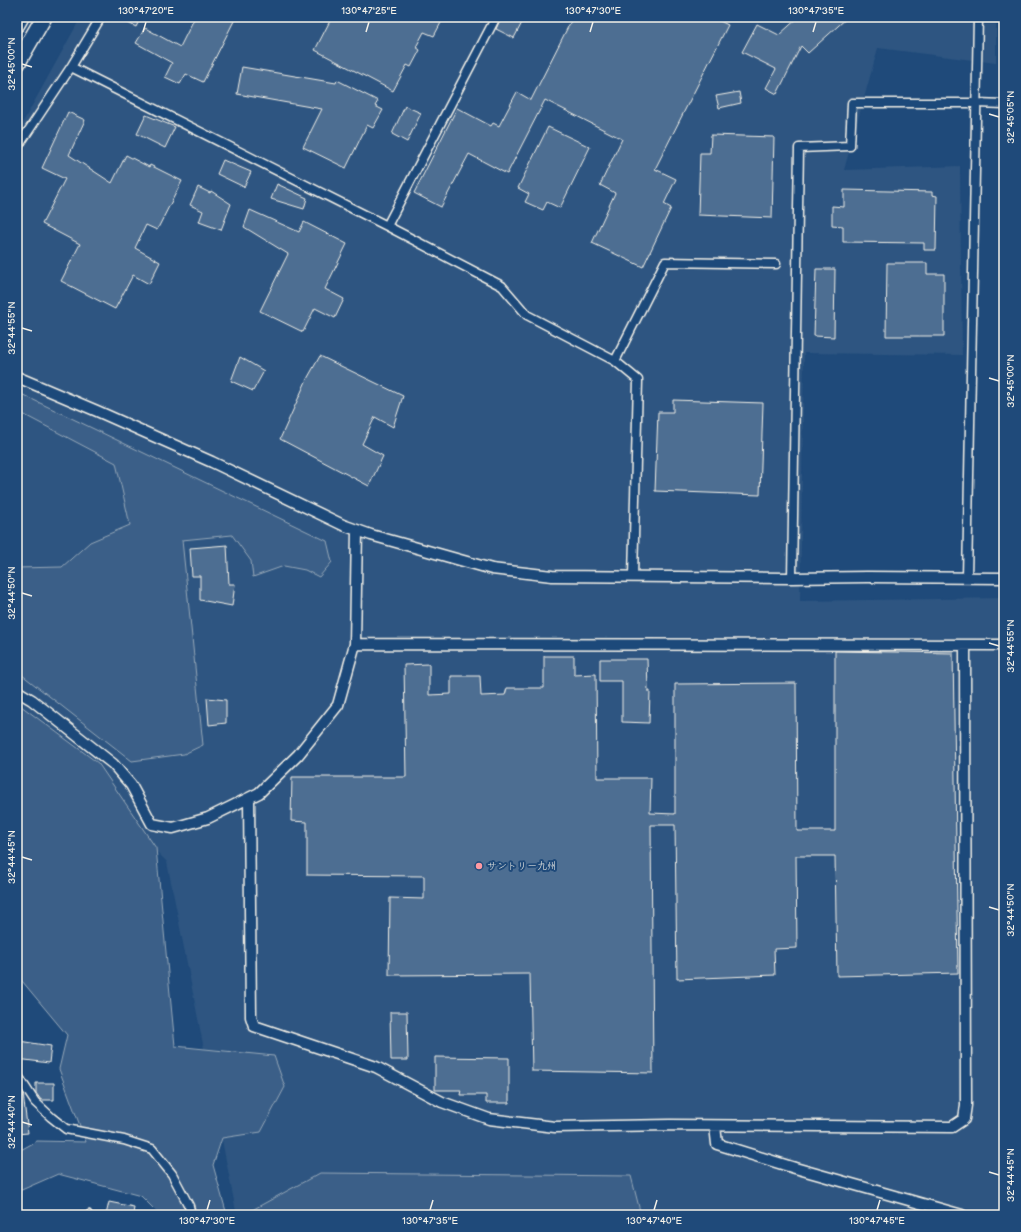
<svg xmlns="http://www.w3.org/2000/svg" width="1021" height="1232" font-family="'Balsamiq Sans','Klee One',sans-serif">
<rect width="100%" height="100%" fill="#1f4a7a"/>
<filter id="ink" filterUnits="userSpaceOnUse"><feTurbulence type="fractalNoise" baseFrequency=".025" numOctaves="2"/><feDisplacementMap in="SourceGraphic" scale="8" xChannelSelector="R" yChannelSelector="G"/><feConvolveMatrix kernelMatrix="1 2 1 2 8 2 1 2 1" color-interpolation-filters="sRGB"/></filter>
<g filter="url(#ink)">
<!-- built -->
<path fill="#2d5581" d="M81,17H996V63L878,48L844,170L960,166L962,355L804,353L800,601L1004,598V1215H247L236,1211L167,862L17,711V133Z"/>
<!-- green -->
<path fill="#3a5f88" stroke="#97a8b8" d="M17,392L327,541L332,562L319,577L305,570L284,566L253,577L251,561L232,535L182,540L203,745L184,754L132,761L17,671V568L62,567L90,542L130,525L116,463L17,411Z
M17,703L98,763L156,848L175,1046L274,1056L285,1087L261,1132L222,1138L213,1165L227,1215H160L141,1196L58,1174L17,1192V1152L37,1141L86,1142L59,1069L67,1035L17,975Z
M320,1173L631,1176L641,1215H243Z"/>
<!-- building -->
<path fill="#4d6e92" stroke="#f4f1e8" d="M116,17H141L136,27Z
M195,17H236L203,82L186,74L180,84L165,77L172,63L136,43L145,28L180,47Z
M332,17H444L434,36L424,32L416,47L420,50L411,67L407,65L393,91L315,50Z
M501,17H525L514,38L496,29Z
M573,17H712L728,25L655,169L676,179L664,204L671,208L643,267L592,243L615,193L600,185L622,139L545,100L507,174L469,154L441,207L414,193L457,108L491,126L493,123L499,126L517,92L531,100Z
M799,17H848L808,53L801,46L777,94L766,88L776,69L742,52L757,24L779,35Z
M242,67L336,83L337,80L378,101L375,106L383,110L373,128L367,125L346,168L303,147L322,109L237,94Z
M739,92L741,103L719,108L716,96Z
M405,106L421,113L407,142L392,134Z
M68,112L85,120L69,155L112,183L126,155L149,167L150,165L182,181L157,230L146,225L135,248L160,262L149,284L133,275L115,309L61,281L80,244L42,224L65,179L42,168Z
M146,115L175,127L165,148L137,134Z
M548,127L590,147L560,208L547,202L543,210L525,202L529,194L518,188Z
M711,135L774,137L772,218L698,215L700,153H710Z
M223,160L251,172L244,187L217,174Z
M277,184L307,198L304,209L271,199Z
M198,187L210,193L211,191L231,204L221,230L199,222L203,211L190,205Z
M844,190L932,192V195L937,196L936,250H924V243L843,242V226L832,225V206L844,207Z
M250,210L299,232L304,222L347,244L325,289L344,299L335,318L315,308L303,332L260,311L288,254L244,227Z
M887,263H927V274H944V336H886Z
M816,269H835L834,337L814,336Z
M320,356L403,396L393,427L375,417L362,444L383,456L369,486L280,439L307,379Z
M240,357L264,371L253,391L231,381Z
M673,400L763,403L760,495L655,491L658,412H673Z
M227,545L229,584H235L232,606L200,600V576H192L190,548Z
M835,651L953,653L958,973L837,976L835,856H796L797,948L774,949L775,975L677,979L675,825H651L653,1073L532,1071L530,974L389,975L390,898L424,899V876L307,875V822L291,821L292,777H406L404,665L429,664V695L451,694V676H480L481,696L505,695L507,688H544V656H574V675L596,674L597,778H651L650,813L675,814V684L796,683L797,831H835Z
M600,659H647L648,691H650L649,723L622,722V681H600Z
M207,698L226,700V723L209,725Z
M390,1012H407L408,1060H391Z
M19,1041L51,1046L49,1063L17,1059Z
M435,1057L509,1058V1103H486V1095H460L461,1090H435Z
M36,1083H54V1100H41L36,1093Z
M17,1094H23L28,1133L17,1134Z
M109,1202L134,1207L133,1215H106Z"/>
<g fill="none" stroke-linecap="round" stroke-linejoin="round">
<defs>
<path id="service" d="M89,1213L90,1215"/>
<path id="minor" d="M71,67L387,226L502,286L527,315L615,361L638,380L633,577
M17,148L71,67L101,17
M387,226L496,17
M615,361L665,262L776,264
M792,578L799,148L850,146L852,103H977L1004,104
M967,578L978,17
M17,1078L20,1079L35,1102L51,1117L66,1129L124,1140L152,1149L172,1174L189,1206L191,1215"/>
<path id="tertiary" d="M17,377L97,411L212,462L343,525L371,535L492,569L552,576L792,578L867,577L1004,578
M355,644L1004,645
M17,691L32,700L113,764L131,785L152,824L173,828L208,818L259,793L298,755L338,705L355,644L357,530
M249,798L251,1017L254,1026L376,1067L442,1102L489,1119L555,1127L670,1125L952,1127L964,1119L966,1105L965,645
M715,1126L717,1144L795,1168L962,1215"/>
<path id="motorway" d="M17,24L21,17
M17,64L44,17"/>
</defs>
<!-- service casing -->
<use href="#service" stroke="#f4f1e8" stroke-width="7"/>
<!-- minor casing -->
<use href="#minor" stroke="#f4f1e8" stroke-width="11"/>
<!-- tertiary casing -->
<use href="#tertiary" stroke="#f4f1e8" stroke-width="13"/>
<!-- motorway casing -->
<use href="#motorway" stroke="#f4f1e8" stroke-width="18"/>
<!-- service -->
<use href="#service" stroke="#1f4a7a" stroke-width="4"/>
<!-- minor -->
<use href="#minor" stroke="#1f4a7a" stroke-width="8"/>
<!-- tertiary -->
<use href="#tertiary" stroke="#1f4a7a" stroke-width="10"/>
<!-- motorway -->
<use href="#motorway" stroke="#1f4a7a" stroke-width="15"/>
</g>
</g>
<!-- ticks -->
<path fill="none" stroke="#f4f1e8" stroke-width="1.5" d="M143,32L146,22M366,32L369,22M590,32L593,22M813,32L816,22M22,64L32,67M989,114L999,117M22,328L32,331M989,378L999,381M22,593L32,596M989,643L999,646M22,857L32,860M989,907L999,910M22,1122L32,1125M989,1172L999,1175M207,1210L210,1200M430,1210L433,1200M654,1210L657,1200M877,1210L880,1200"/>
<!-- markers -->
<circle fill="#ff9aa2" stroke="#1f4a7a" stroke-width="1.5" cx="479" cy="866" r="4"/>
<g text-anchor="middle" dominant-baseline="central" stroke-width="4" stroke-linejoin="round" paint-order="stroke">
<!-- poi labels -->
<g font-size="10" fill="#f4f1e8" stroke="#1f4a7a" text-anchor="start">
<text x="487" y="866">サントリー九州</text>
</g>
</g>
<!-- margin -->
<rect width="1021" height="1232" fill="none" stroke="#1f4a7a" stroke-width="44"/>
<rect x="22" y="22" width="977" height="1188" fill="none" stroke="#f4f1e8" stroke-width="1.5"/>
<g font-size="10" text-anchor="middle" fill="#f4f1e8">
<text x="146" y="14">130°47'20"E</text>
<text x="369" y="14">130°47'25"E</text>
<text x="593" y="14">130°47'30"E</text>
<text x="816" y="14">130°47'35"E</text>
<text transform="translate(11 64) rotate(-90)" y="4">32°45'00"N</text>
<text transform="translate(1010 117) rotate(-90)" y="4">32°45'05"N</text>
<text transform="translate(11 328) rotate(-90)" y="4">32°44'55"N</text>
<text transform="translate(1010 381) rotate(-90)" y="4">32°45'00"N</text>
<text transform="translate(11 593) rotate(-90)" y="4">32°44'50"N</text>
<text transform="translate(1010 646) rotate(-90)" y="4">32°44'55"N</text>
<text transform="translate(11 857) rotate(-90)" y="4">32°44'45"N</text>
<text transform="translate(1010 910) rotate(-90)" y="4">32°44'50"N</text>
<text transform="translate(11 1122) rotate(-90)" y="4">32°44'40"N</text>
<text transform="translate(1010 1175) rotate(-90)" y="4">32°44'45"N</text>
<text x="207" y="1224">130°47'30"E</text>
<text x="430" y="1224">130°47'35"E</text>
<text x="654" y="1224">130°47'40"E</text>
<text x="877" y="1224">130°47'45"E</text>
</g>
</svg>
